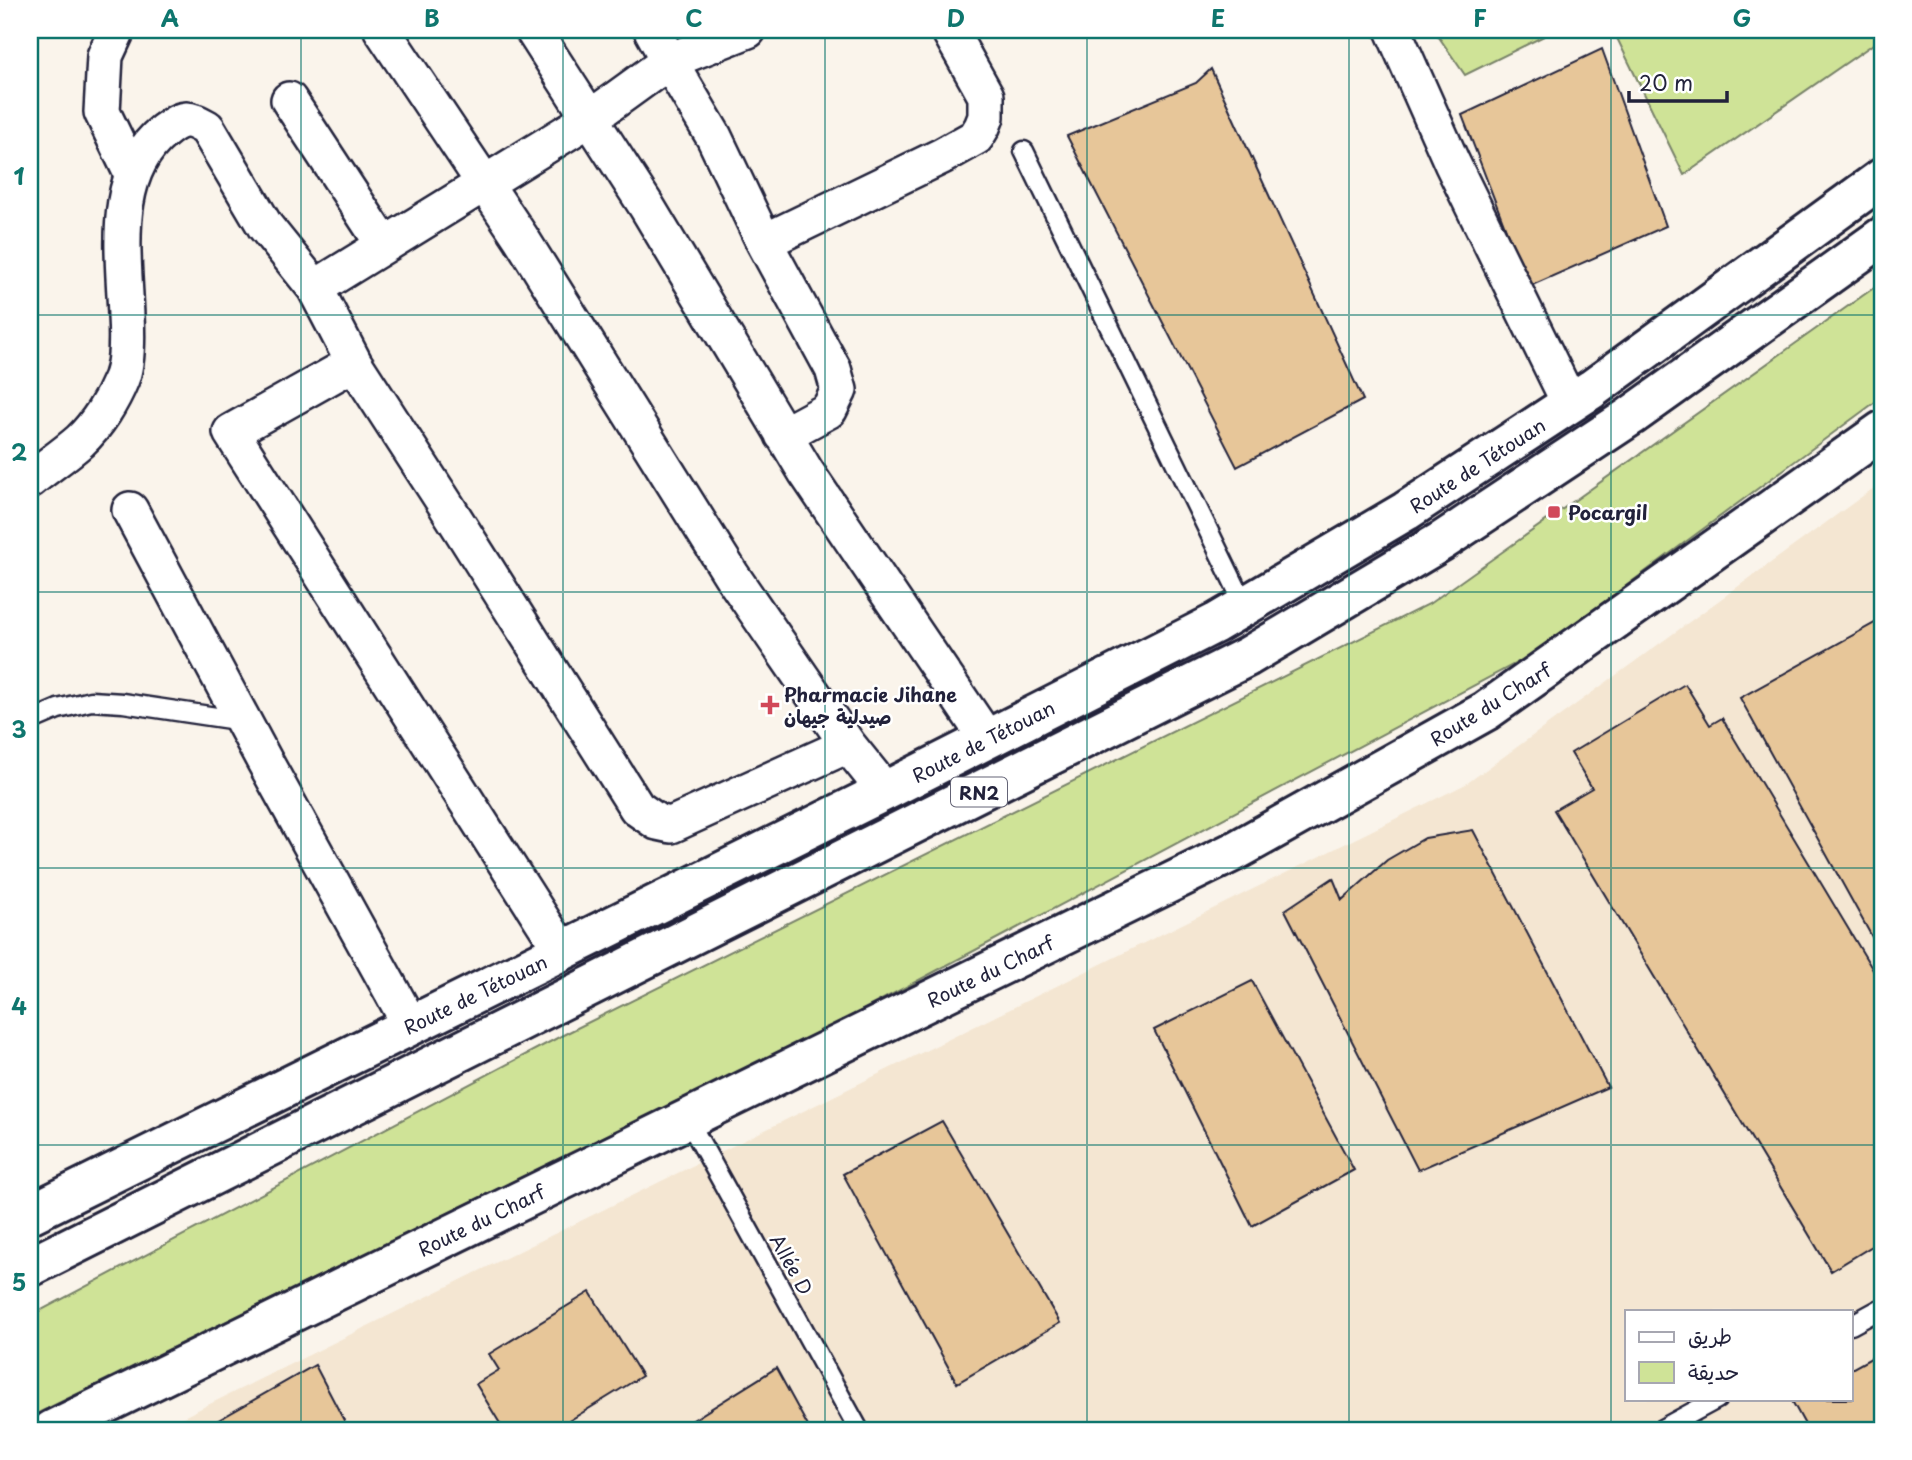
<svg xmlns="http://www.w3.org/2000/svg" width="1912" height="1460" font-family="'Playpen Sans','Playpen Sans Arabic',sans-serif">
<rect width="100%" height="100%" fill="#faf4eb"/>
<filter id="ink" filterUnits="userSpaceOnUse"><feTurbulence type="fractalNoise" baseFrequency=".0143" numOctaves="2"/><feDisplacementMap in="SourceGraphic" scale="14" xChannelSelector="R" yChannelSelector="G"/><feConvolveMatrix kernelMatrix="1 2 1 2 8 2 1 2 1" color-interpolation-filters="sRGB"/></filter>
<g filter="url(#ink)">
<!-- built -->
<path fill="#f4e6d2" fill-rule="evenodd" d="M1882,482V1430H157L1466,784ZM1627,1311H1851V1399H1627Z"/>
<!-- green -->
<path fill="#cfe397" stroke="#788269" stroke-width="2" d="M1434,30H1556L1465,75Z
M1613,30H1882V38L1684,175Z
M1882,282V397L1535,653L840,1022L30,1417V1316L563,1035L1429,604Z"/>
<!-- building -->
<path fill="#e7c699" stroke="#22223b" stroke-width="2" d="M1602,49L1666,226L1528,287L1462,115Z
M1211,69L1363,400L1237,467L1067,136L1196,83Z
M1882,619V955L1740,698Z
M1685,684L1710,725L1722,718L1882,985V1240L1831,1271L1554,810L1592,788L1571,753Z
M1473,830L1608,1087L1418,1170L1285,910L1333,878L1342,900L1387,860L1425,838Z
M1252,981L1354,1170L1252,1226L1154,1030Z
M942,1121L1060,1323L957,1383L843,1174Z
M590,1292L642,1376L554,1430H504L476,1384L499,1370L489,1354Z
M1882,1352V1430H1808L1792,1401L1797,1399H1851V1369Z
M315,1365L349,1430H201Z
M776,1368L810,1430H677Z"/>
<g fill="none" stroke-linecap="round" stroke-linejoin="round">
<defs>
<path id="lane" d="M1024,151L1245,606
M30,721L58,709L91,701L123,703L243,721
M687,1118L859,1430
M1851,1325L1882,1308
M1660,1430L1717,1399"/>
<path id="street" d="M117,30L105,56L102,112L132,174
M382,30L521,238L732,576L848,745
M533,30L647,207L806,472L987,739
M748,30L669,61L714,137L764,242L942,156L976,137L982,127L986,117V96L949,30
M1393,30L1452,163L1570,404
M289,100L384,245
M764,242L833,369L839,390L829,410L783,435
M315,288L589,119L669,61L652,30
M354,363L231,432L562,951
M30,480C46,467 64,455 80,441C97,425 112,401 121,379C128,362 127,334 126,316C124,255 110,174 164,131C182,117 188,117 207,128L265,226L315,288L354,363L444,502L637,808L657,822L671,825L848,745L885,791
M130,510L264,760L411,1026"/>
<path id="secondary" d="M52,1430L1235,851L1486,711L1882,431"/>
<path id="highway" d="M30,1214L885,791L1216,623L1406,511L1592,389L1882,178
M30,1267L1247,657L1442,541L1631,416L1882,237"/>
</defs>
<!-- lane casing -->
<use href="#lane" stroke="#22223b" stroke-width="23"/>
<!-- street casing -->
<use href="#street" stroke="#22223b" stroke-width="40"/>
<!-- secondary casing -->
<use href="#secondary" stroke="#22223b" stroke-width="44"/>
<!-- highway casing -->
<use href="#highway" stroke="#22223b" stroke-width="44"/>
<!-- lane -->
<use href="#lane" stroke="#fff" stroke-width="18"/>
<!-- street -->
<use href="#street" stroke="#fff" stroke-width="35"/>
<!-- secondary -->
<use href="#secondary" stroke="#fff" stroke-width="38"/>
<!-- highway -->
<use href="#highway" stroke="#fff" stroke-width="38"/>
</g>
</g>
<!-- grid -->
<path fill="none" stroke="#0f766e" stroke-width="2" stroke-opacity="0.55" d="M301,30V1430M563,30V1430M825,30V1430M1087,30V1430M1349,30V1430M1611,30V1430M30,315H1882M30,592H1882M30,868H1882M30,1145H1882"/>
<!-- markers -->
<g fill="#d1495b" stroke="#fff" stroke-width="2.5">
<rect x="1547" y="505" width="14" height="14" rx="3.5"/>
<path d="M766.5 694.5h7v7h7v7h-7v7h-7v-7h-7v-7h7z"/>
</g>
<g text-anchor="middle" dominant-baseline="central" stroke-width="5" stroke-linejoin="round" paint-order="stroke">
<!-- shield labels -->
<rect fill="#fff" stroke="#646476" stroke-width="2" x="951" y="777.5" width="56" height="29" rx="5"/>
<g font-size="18" font-weight="bold" fill="#22223b">
<text x="979" y="792">RN2</text>
</g>
<!-- street labels -->
<g font-size="19" fill="#22223b" stroke="#fff">
<text transform="translate(1477 465) rotate(-33)">Route de Tétouan</text>
<text transform="translate(1490 704) rotate(-32)">Route du Charf</text>
<text transform="translate(983 741) rotate(-27)">Route de Tétouan</text>
<text transform="translate(990 971) rotate(-26)">Route du Charf</text>
<text transform="translate(475 994) rotate(-26)">Route de Tétouan</text>
<text transform="translate(481 1220) rotate(-26)">Route du Charf</text>
<text transform="translate(792 1264) rotate(61)">Allée D</text>
</g>
<!-- poi labels -->
<g font-size="19" font-weight="bold" fill="#22223b" stroke="#fff" text-anchor="start">
<text x="1568" y="512">Pocargil</text>
<text x="784" y="694">Pharmacie Jihane<tspan x="784" dy="22">صيدلية جيهان</tspan></text>
</g>
</g>
<!-- margin -->
<rect width="1912" height="1460" fill="none" stroke="#fff" stroke-width="77"/>
<!-- legend -->
<rect x="1625" y="1310" width="228" height="91" fill="#ffffff" stroke="#a7a7b1" stroke-width="2"/>
<rect x="1639" y="1332" width="35" height="10" fill="#ffffff" stroke="#a7a7b1" stroke-width="2"/>
<text x="1688" y="1344" font-size="21" fill="#22223b">طريق</text>
<rect x="1639" y="1362" width="35" height="21" fill="#cfe397" stroke="#a7a7b1" stroke-width="2"/>
<text x="1688" y="1380" font-size="21" fill="#22223b">حديقة</text>
<!-- scale -->
<path d="M1629 91v10h98v-10" fill="none" stroke="#22223b" stroke-width="3.5"/>
<text x="1639" y="91" font-size="21" fill="#22223b" stroke="#ffffff" stroke-width="5" paint-order="stroke">20 m</text>
<rect x="38" y="38" width="1836" height="1384" fill="none" stroke="#0f766e" stroke-width="2.5"/>
<g font-size="23" text-anchor="middle" font-weight="bold" fill="#0f766e">
<text x="170" y="27">A</text>
<text x="432" y="27">B</text>
<text x="694" y="27">C</text>
<text x="956" y="27">D</text>
<text x="1218" y="27">E</text>
<text x="1480" y="27">F</text>
<text x="1742" y="27">G</text>
<text x="19" y="185">1</text>
<text x="19" y="461">2</text>
<text x="19" y="738">3</text>
<text x="19" y="1015">4</text>
<text x="19" y="1291">5</text>
</g>
</svg>
